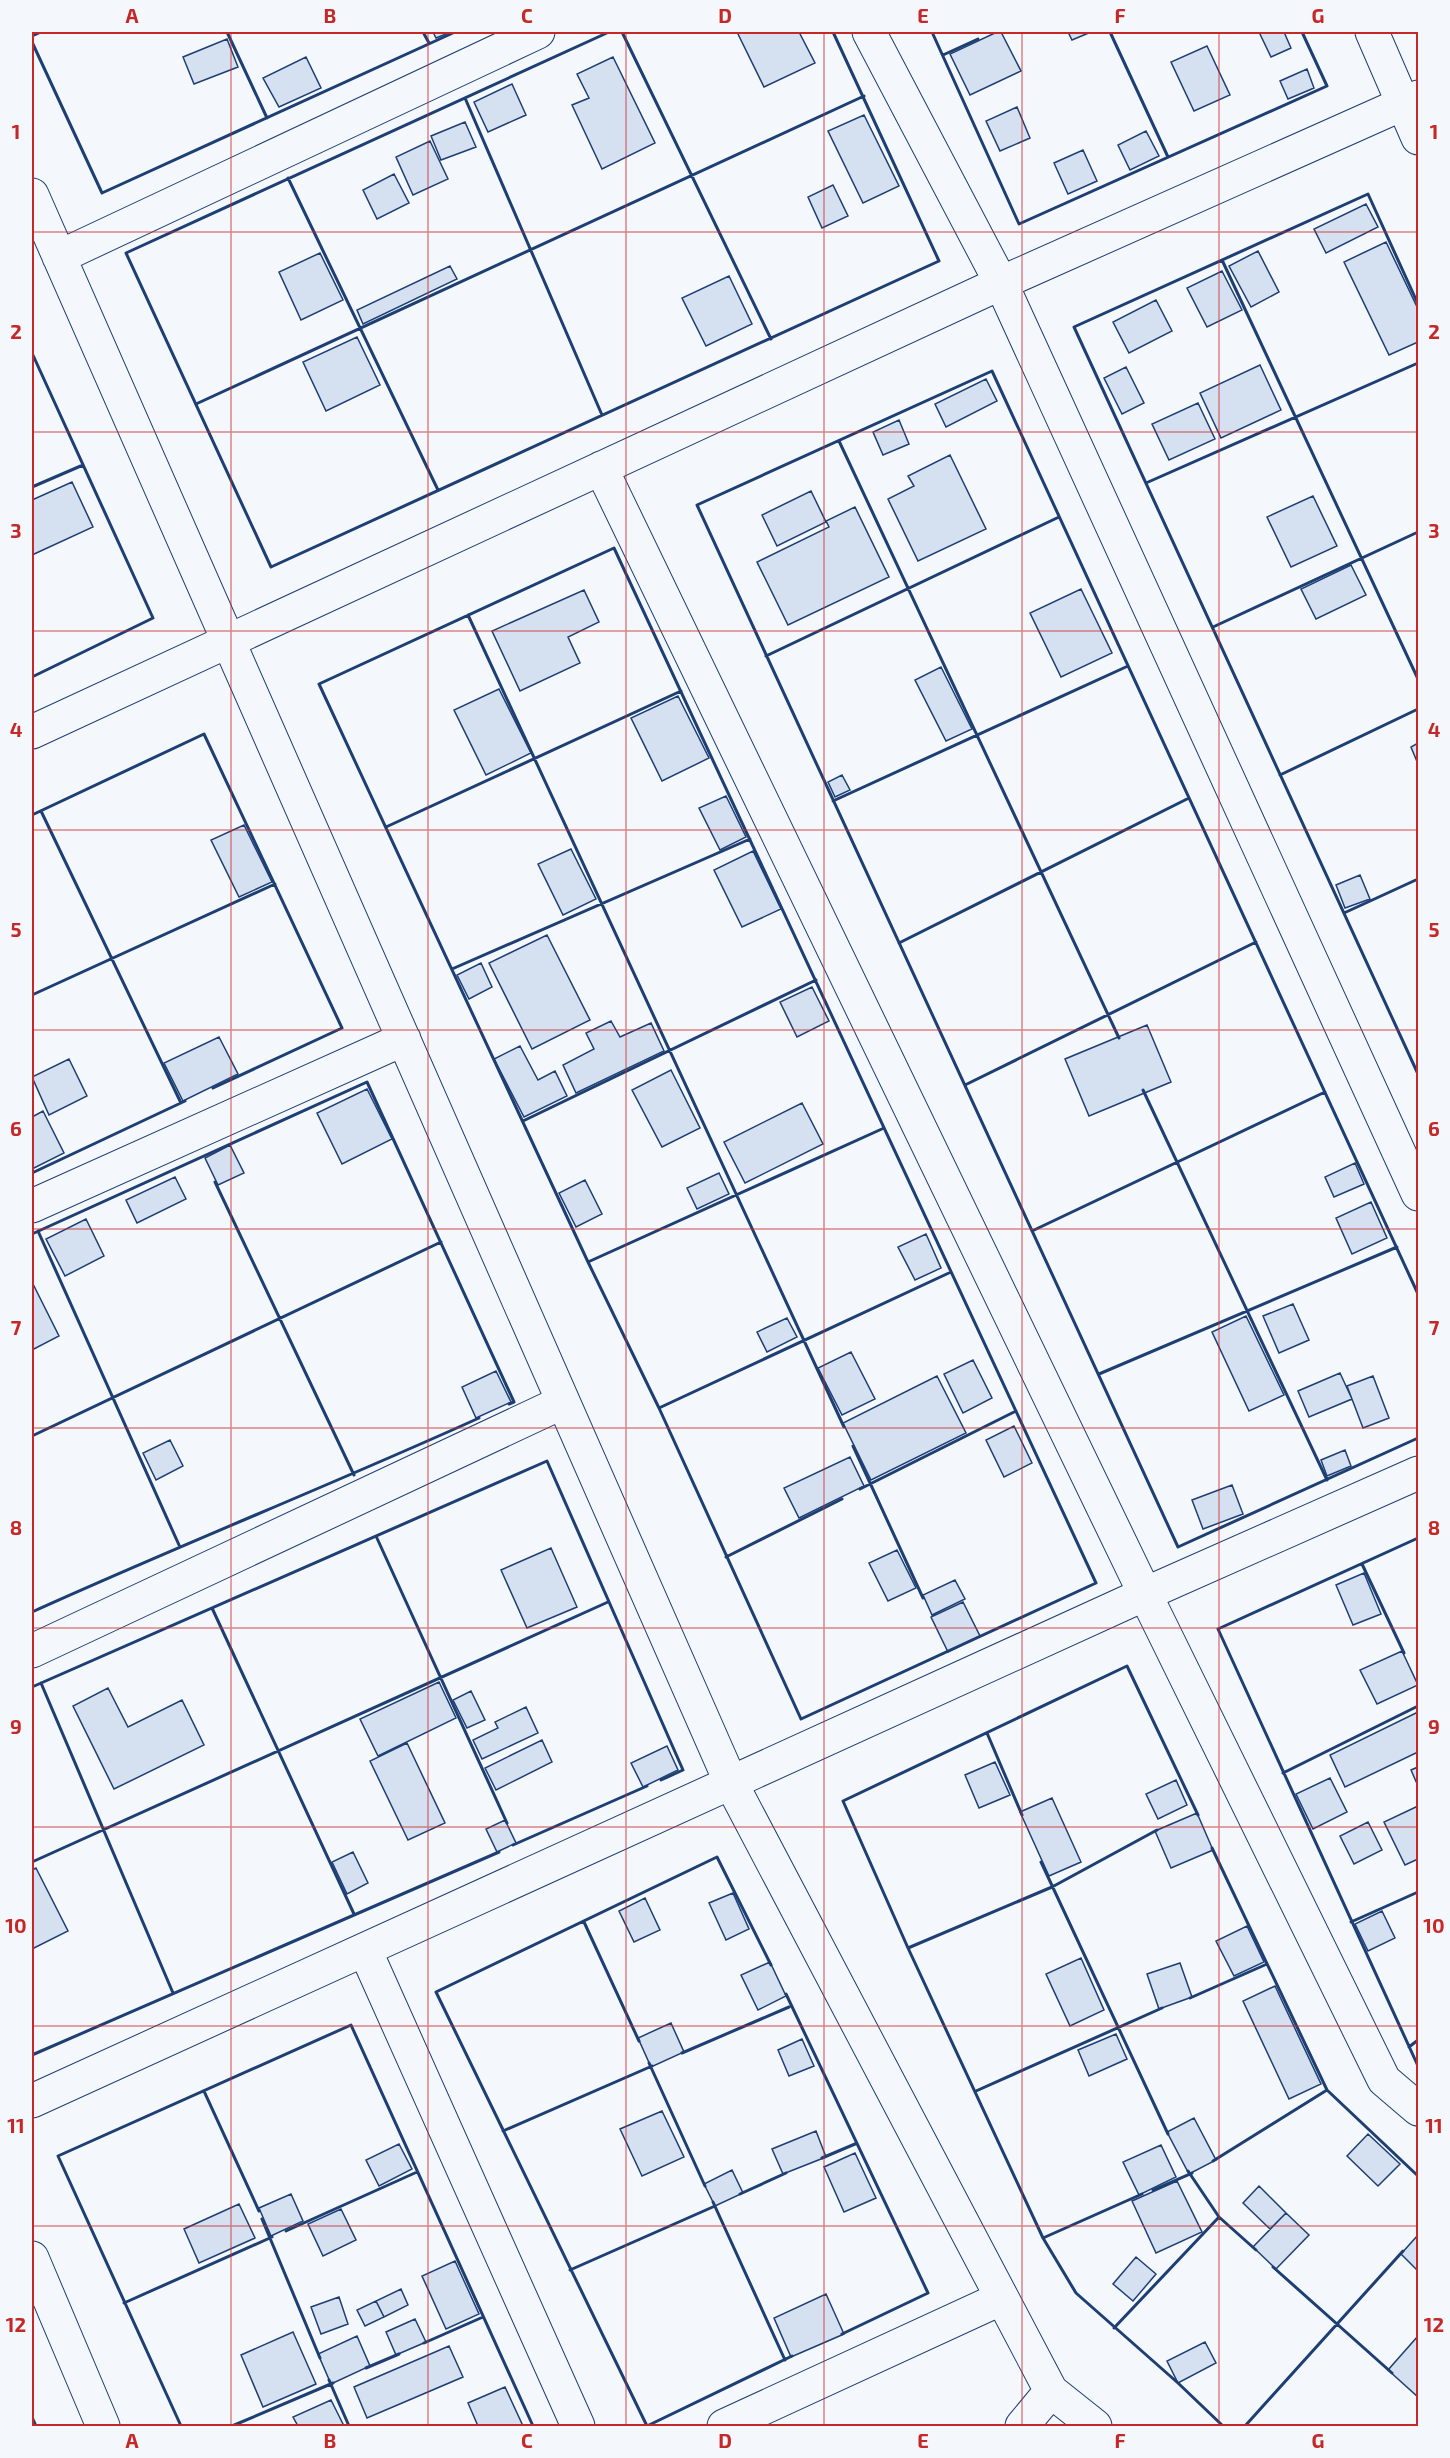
<svg xmlns="http://www.w3.org/2000/svg" width="1450" height="2458" font-family="'Exo 2',sans-serif">
<rect width="100%" height="100%" fill="#f4f7fb"/>
<!-- building -->
<path fill="#d5e0f0" stroke="#1d3f73" stroke-width="1.5" d="M433,32H451L436,38Z
M737,32H799L815,63L764,87Z
M997,32H1001L1021,71L970,95L950,54Z
M1068,32H1091L1072,40Z
M1259,32H1284L1291,48L1271,57Z
M227,39L238,67L194,84L183,57Z
M1207,46L1230,95L1194,111L1171,62Z
M306,57L321,88L279,107L263,78Z
M613,57L655,143L602,169L572,105L589,98L577,74Z
M1307,69L1314,88L1288,99L1280,81Z
M512,84L526,115L488,132L474,102Z
M1017,107L1030,138L1000,151L986,121Z
M864,115L899,186L863,203L828,131Z
M465,122L476,147L441,160L431,136Z
M1146,131L1159,156L1130,170L1118,145Z
M430,141L448,179L413,195L396,157Z
M1083,150L1097,181L1068,194L1054,163Z
M394,174L409,203L377,219L363,190Z
M833,185L848,216L822,228L808,197Z
M1366,204L1378,227L1326,253L1314,229Z
M1386,242L1418,309V342L1389,355L1344,262Z
M1258,251L1279,292L1251,307L1229,266Z
M320,253L343,300L301,320L279,272Z
M450,266L457,279L363,324L357,310Z
M1222,271L1242,310L1207,327L1187,288Z
M729,276L752,324L706,346L682,298Z
M1156,300L1172,331L1129,353L1113,322Z
M357,337L380,385L326,411L303,362Z
M1260,365L1281,410L1221,438L1200,393Z
M1126,367L1144,403L1122,414L1104,378Z
M986,379L997,401L946,427L935,404Z
M1198,403L1215,439L1169,460L1152,424Z
M899,420L909,444L883,455L873,432Z
M950,455L986,529L918,561L888,499L914,486L908,476Z
M72,482L93,527L32,555V500Z
M811,491L826,522L777,546L762,515Z
M1313,496L1337,546L1291,567L1267,517Z
M855,507L889,577L788,625L757,562L829,527L826,521Z
M1351,565L1366,595L1316,619L1301,589Z
M1081,589L1112,653L1061,677L1030,613Z
M584,590L599,622L568,637L580,663L520,691L492,631Z
M941,667L972,729L946,741L915,680Z
M499,689L531,753L486,775L454,710Z
M678,696L709,758L662,781L631,718Z
M1418,743V764L1411,747Z
M842,775L850,790L835,797L828,782Z
M726,796L746,837L720,850L699,808Z
M244,825L272,882L239,897L211,840Z
M571,849L596,899L563,915L538,864Z
M753,851L781,909L742,927L714,870Z
M1360,875L1370,899L1345,908L1336,885Z
M547,935L590,1020L532,1049L489,963Z
M481,963L492,987L469,999L457,975Z
M812,987L829,1021L797,1037L780,1002Z
M611,1021L620,1037L651,1023L664,1051L576,1093L563,1065L594,1049L586,1033Z
M1147,1025L1171,1082L1089,1116L1065,1059Z
M219,1037L238,1074L183,1101L164,1063Z
M520,1046L538,1080L555,1071L567,1096L524,1117L494,1059Z
M69,1059L87,1096L49,1115L32,1077Z
M671,1070L700,1128L662,1147L632,1090Z
M367,1089L392,1139L342,1164L317,1113Z
M802,1103L823,1144L745,1183L724,1142Z
M43,1111L64,1153L32,1169V1117Z
M230,1145L244,1173L218,1185L205,1158Z
M1355,1163L1364,1184L1334,1197L1325,1177Z
M719,1173L729,1194L697,1209L687,1188Z
M175,1177L186,1199L137,1223L126,1200Z
M585,1180L602,1214L576,1227L559,1193Z
M1371,1202L1387,1238L1352,1254L1336,1218Z
M86,1219L104,1256L65,1276L46,1239Z
M926,1234L941,1268L915,1280L898,1247Z
M32,1282L59,1336L32,1350Z
M1293,1304L1309,1340L1279,1353L1263,1316Z
M1246,1316L1284,1395L1249,1411L1212,1332Z
M787,1318L797,1337L767,1352L757,1332Z
M851,1352L875,1399L842,1415L818,1368Z
M973,1360L992,1398L963,1413L944,1374Z
M496,1371L511,1402L476,1418L462,1387Z
M1340,1373L1352,1399L1309,1417L1298,1391Z
M937,1376L966,1433L871,1480L843,1423Z
M1373,1376L1389,1418L1363,1428L1347,1386Z
M1014,1426L1032,1463L1004,1477L986,1440Z
M170,1440L183,1466L156,1480L143,1453Z
M1345,1450L1351,1466L1327,1476L1321,1460Z
M850,1457L864,1486L799,1518L784,1488Z
M1232,1485L1243,1514L1203,1529L1192,1500Z
M551,1548L577,1607L527,1628L501,1570Z
M897,1550L916,1588L888,1601L869,1563Z
M1364,1573L1381,1614L1353,1625L1336,1585Z
M955,1580L965,1599L932,1615L923,1595Z
M963,1602L980,1636L948,1652L931,1617Z
M1402,1651L1418,1685L1377,1704L1360,1670Z
M439,1682L456,1718L378,1756L360,1719Z
M108,1688L128,1727L182,1700L204,1745L114,1789L73,1706Z
M471,1691L485,1720L467,1728L453,1700Z
M526,1707L538,1733L482,1759L473,1740L498,1728L495,1722Z
M1418,1712V1752L1345,1787L1330,1755Z
M542,1740L552,1762L496,1790L485,1768Z
M407,1743L445,1823L408,1840L370,1761Z
M667,1746L678,1770L643,1787L631,1763Z
M995,1762L1010,1795L979,1808L965,1775Z
M1418,1767V1786L1411,1770Z
M1330,1778L1347,1812L1313,1829L1296,1794Z
M1176,1780L1187,1805L1158,1819L1146,1794Z
M1052,1798L1081,1862L1049,1876L1020,1812Z
M1418,1806V1859L1405,1865L1384,1822Z
M1197,1813L1213,1850L1171,1868L1155,1831Z
M505,1820L516,1843L497,1852L486,1829Z
M1368,1822L1382,1850L1354,1864L1340,1836Z
M353,1852L368,1883L347,1894L332,1862Z
M36,1868L68,1931L32,1949V1870Z
M733,1893L749,1929L726,1940L709,1903Z
M645,1898L660,1930L634,1942L619,1911Z
M1382,1911L1395,1938L1368,1951L1355,1924Z
M1247,1926L1264,1962L1234,1976L1216,1941Z
M1081,1958L1104,2010L1070,2026L1046,1974Z
M770,1962L786,1996L758,2010L741,1975Z
M1180,1963L1192,1997L1159,2009L1147,1974Z
M1275,1986L1321,2084L1289,2099L1243,2001Z
M671,2023L684,2052L651,2067L638,2038Z
M1116,2034L1127,2059L1089,2076L1078,2050Z
M802,2039L814,2066L789,2076L778,2050Z
M662,2111L684,2157L642,2176L620,2129Z
M1194,2118L1216,2160L1189,2174L1167,2132Z
M816,2131L826,2157L783,2174L772,2149Z
M1368,2134L1400,2164L1378,2186L1347,2156Z
M399,2144L412,2169L379,2186L366,2160Z
M1161,2145L1176,2177L1139,2195L1123,2162Z
M855,2153L876,2198L844,2212L824,2167Z
M732,2170L743,2193L715,2206L704,2184Z
M1177,2181L1202,2232L1156,2253L1132,2201Z
M1259,2186L1286,2213L1270,2229L1243,2203Z
M291,2194L303,2221L271,2236L259,2208Z
M239,2204L255,2238L199,2263L184,2229Z
M341,2209L356,2240L323,2256L308,2224Z
M1286,2213L1309,2235L1276,2269L1253,2247Z
M1418,2235V2271L1401,2254Z
M1136,2257L1156,2274L1133,2301L1113,2284Z
M455,2261L479,2314L446,2329L422,2276Z
M401,2289L408,2305L384,2317L376,2301Z
M826,2294L844,2334L791,2357L774,2318Z
M339,2297L348,2324L321,2334L311,2307Z
M376,2301L384,2317L365,2326L357,2310Z
M415,2319L426,2342L396,2355L386,2332Z
M293,2332L316,2384L263,2407L241,2355Z
M357,2336L370,2366L331,2384L318,2354Z
M1418,2336V2397L1388,2370Z
M1205,2342L1216,2363L1178,2383L1167,2361Z
M449,2346L463,2377L367,2418L354,2387Z
M505,2387L523,2426H478L468,2403Z
M331,2400L344,2426H298L293,2417Z"/>
<g fill="none" stroke-linecap="round" stroke-linejoin="round">
<defs>
<path id="minor" d="M869,32L1001,283L1418,1194
M32,195L731,1783L1051,2391L1095,2426
M59,257L538,32
M601,468L1145,1594L1384,2080L1418,2109
M32,732L1001,283L1418,97
M32,1206L404,1039
M32,1651L563,1402
M365,1950L578,2426
M32,2101L1145,1594L1418,1473
M32,2258L103,2426
M724,2426L1002,2298
M1022,2426L1051,2391"/>
<path id="major" d="M1372,32L1418,138"/>
</defs>
<!-- minor casing -->
<use href="#minor" stroke="#1d3f73" stroke-width="35"/>
<!-- major casing -->
<use href="#major" stroke="#1d3f73" stroke-width="35"/>
<!-- minor -->
<use href="#minor" stroke="#f4f7fb" stroke-width="33"/>
<!-- major -->
<use href="#major" stroke="#f4f7fb" stroke-width="33"/>
<!-- wall -->
<path stroke="#1d3f73" stroke-width="3" d="M227,32L267,118
M423,32L429,43
M609,32L126,253L271,567L939,261L833,32
M622,32L771,339
M932,32L1019,224L1327,86L1302,32
M1110,32L1168,157
M32,36L41,32
M32,42L102,193L455,32
M943,55L978,39
M465,98L602,415
M288,178L438,490
M1222,260L1418,679
M1418,304L1368,194L1074,327L1418,1074
M32,353L153,618L32,677
M196,404L864,96
M839,441L1119,1038
M1146,483L1418,363
M32,487L83,465
M614,548L1096,1583L801,1719L659,1408L588,1262L319,684Z
M468,615L844,1427
M1213,627L1418,532
M766,656L1059,517
M1280,775L1418,709
M833,801L1128,666
M41,811L181,1103
M32,815L204,734L342,1028L213,1088
M386,827L681,691
M1344,913L1418,879
M899,943L1189,798
M452,969L750,839
M32,995L275,884
M965,1085L1256,942
M1143,1090L1327,1480
M523,1121L816,980
M32,1173L185,1101
M215,1182L354,1475
M38,1231L179,1545
M1032,1231L1325,1092
M32,1234L367,1082L514,1402L509,1404
M588,1262L884,1128
M1418,1294L992,371L697,505L1178,1547L1418,1438
M1099,1374L1397,1247
M659,1408L951,1272
M32,1436L441,1242
M853,1446L923,1598
M860,1489L1016,1411
M376,1536L507,1823
M1418,1538L1218,1629L1418,2066
M726,1557L842,1499
M1362,1564L1404,1653
M212,1608L354,1914
M32,1612C180,1545 331,1485 479,1418
M41,1683L173,1993
M32,1687L547,1461L683,1770L661,1780
M987,1733L1022,1815
M1283,1773L1418,1706
M1198,1815L1127,1666L843,1801L908,1948L1043,2238L1076,2293L1178,2383L1223,2426
M513,1845L647,1786
M1212,1848L1327,2090L1418,2176
M32,1862L608,1602
M1041,1862L1168,2134
M584,1922L639,2041
M1351,1922L1418,1892
M908,1948L1052,1887L1157,1830
M786,1994L928,2293L842,2334
M1190,1998L1267,1964
M1409,2047L1418,2040
M682,2053L789,2007
M32,2055L499,1852
M649,2063L705,2186
M204,2091L259,2211
M976,2091L1162,2008
M503,2131L652,2066
M822,2158L855,2144
M1213,2161L1327,2090
M1188,2171L1219,2217L1256,2250
M1153,2190L1192,2173
M740,2194L786,2173
M713,2202L785,2360
M262,2219L320,2358
M286,2231L417,2172
M1043,2238L1142,2194
M1273,2267L1392,2373
M570,2270L715,2206
M124,2303L272,2237
M1114,2328L1219,2217
M424,2343L483,2317
M366,2368L399,2354
M329,2380L349,2426
M32,2417L36,2426
M181,2426L58,2156L351,2025L533,2426
M232,2426L333,2383
M647,2426L436,1992L717,1857L771,1965
M647,2426L792,2356
M1245,2426L1403,2251"/>
</g>
<!-- grid -->
<path fill="none" stroke="#c62828" stroke-width="1.5" stroke-opacity="0.55" d="M231,32V2426M428,32V2426M626,32V2426M824,32V2426M1022,32V2426M1219,32V2426M32,232H1418M32,432H1418M32,631H1418M32,830H1418M32,1030H1418M32,1229H1418M32,1428H1418M32,1628H1418M32,1827H1418M32,2026H1418M32,2226H1418"/>
<!-- border -->
<rect width="1450" height="2458" fill="none" stroke="#f4f7fb" stroke-width="66"/>
<rect x="33" y="33" width="1384" height="2392" fill="none" stroke="#c62828" stroke-width="2"/>
<g font-size="20" text-anchor="middle" font-weight="bold" fill="#c62828">
<text x="132" y="23">A</text>
<text x="330" y="23">B</text>
<text x="527" y="23">C</text>
<text x="725" y="23">D</text>
<text x="923" y="23">E</text>
<text x="1120" y="23">F</text>
<text x="1318" y="23">G</text>
<text x="16" y="139">1</text>
<text x="1434" y="139">1</text>
<text x="16" y="339">2</text>
<text x="1434" y="339">2</text>
<text x="16" y="538">3</text>
<text x="1434" y="538">3</text>
<text x="16" y="737">4</text>
<text x="1434" y="737">4</text>
<text x="16" y="937">5</text>
<text x="1434" y="937">5</text>
<text x="16" y="1136">6</text>
<text x="1434" y="1136">6</text>
<text x="16" y="1335">7</text>
<text x="1434" y="1335">7</text>
<text x="16" y="1535">8</text>
<text x="1434" y="1535">8</text>
<text x="16" y="1734">9</text>
<text x="1434" y="1734">9</text>
<text x="16" y="1933">10</text>
<text x="1434" y="1933">10</text>
<text x="16" y="2133">11</text>
<text x="1434" y="2133">11</text>
<text x="16" y="2332">12</text>
<text x="1434" y="2332">12</text>
<text x="132" y="2448">A</text>
<text x="330" y="2448">B</text>
<text x="527" y="2448">C</text>
<text x="725" y="2448">D</text>
<text x="923" y="2448">E</text>
<text x="1120" y="2448">F</text>
<text x="1318" y="2448">G</text>
</g>
</svg>
